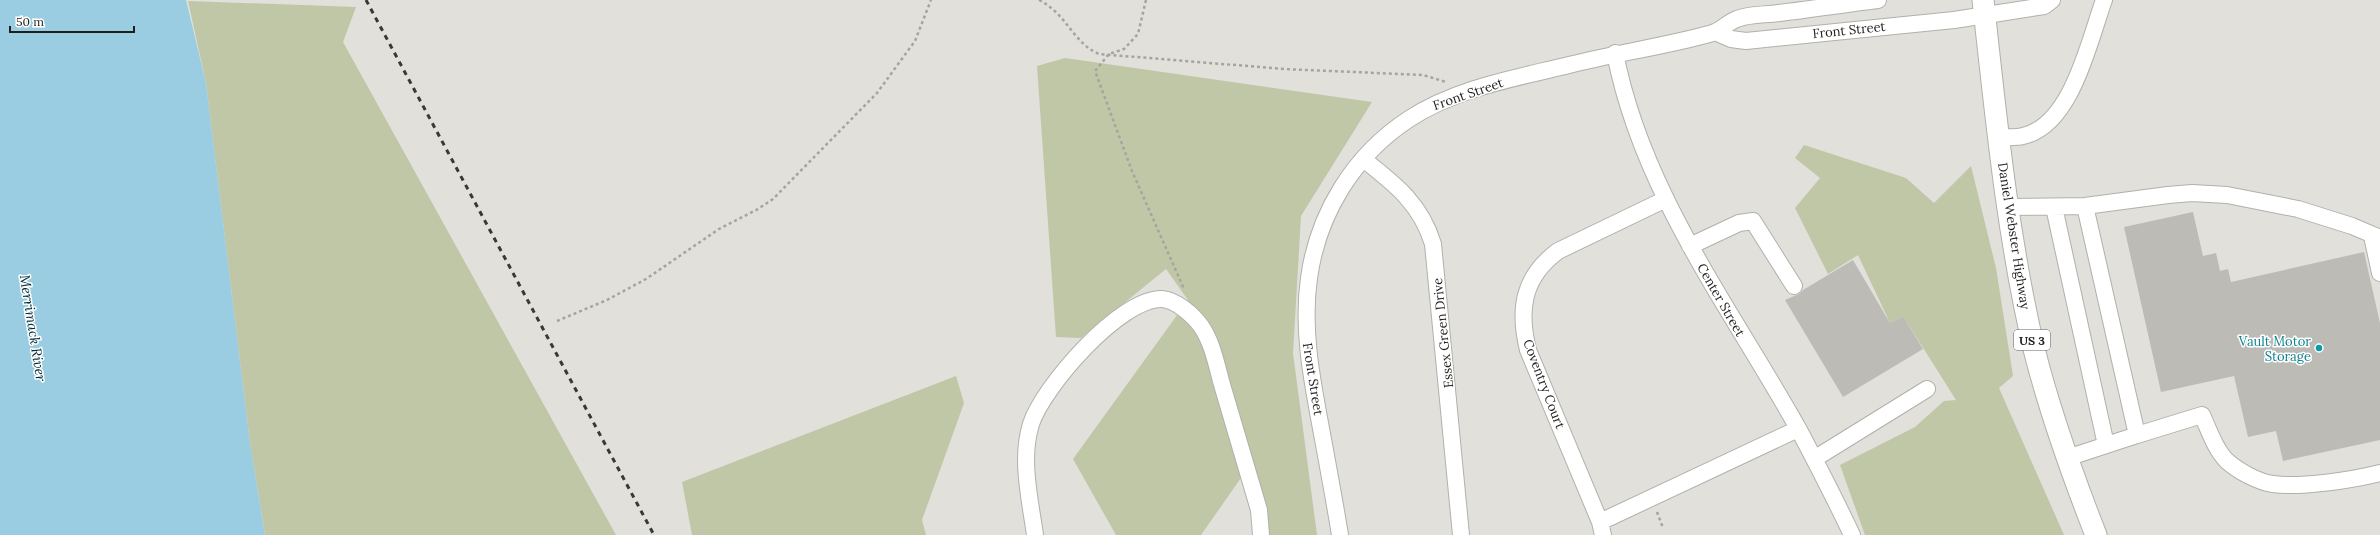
<svg xmlns="http://www.w3.org/2000/svg" width="2380" height="535" font-family="Lora,serif">
<rect width="100%" height="100%" fill="#e1e0db"/>
<!-- green -->
<path fill="#bfc7a7" d="M188,1L356,7L343,42L616,535H265L250,443L206,83Z
M1065,58L1372,102L1301,216L1293,353L1317,535H1270L1243,475L1201,535H1116L1073,459L1188,300L1166,269L1081,338L1056,337L1037,66Z
M1804,145L1906,178L1934,203L1971,166L1996,268L2013,376L1999,388L2064,535H1865L1840,465L1915,427L1944,401L1956,400L1903,316L1890,323L1858,255L1828,274L1795,208L1820,178L1795,158Z
M956,376L964,403L922,520L926,535H692L682,482Z"/>
<!-- water -->
<path fill="#9acde2" d="M0,0H186L206,83L250,443L265,535H0Z"/>
<!-- building -->
<path fill="#bdbbb6" d="M2193,212L2203,256L2216,253L2220,271L2228,269L2231,282L2364,252L2380,323V440L2283,461L2276,431L2248,437L2234,376L2161,392L2124,227Z
M1853,260L1890,323L1903,316L1923,349L1843,397L1785,300L1799,294L1803,290Z"/>
<g fill="none" stroke-linecap="round" stroke-linejoin="round">
<defs>
<path id="minor" d="M1715,32L1731,39L1746,41L1954,20L2044,6L2052,0
M1615,53C1642,193 1731,308 1799,430C1817,464 1835,499 1852,535
M1998,137C2006,137 2015,138 2023,136C2072,125 2089,41 2104,0
M1363,159C1395,184 1421,204 1433,244L1461,535
M2085,206L2168,195L2192,193L2227,195L2298,209L2352,226L2380,238
M2008,207L2085,206L2137,435L2067,458
M2054,207L2106,445
M2372,236L2380,273
M1690,246L1739,223L1753,221L1794,286
M2137,435L2202,415C2209,430 2215,449 2227,461C2238,471 2258,482 2273,484C2300,488 2353,480 2380,473
M1814,459L1927,389
M1600,522L1798,429
M1035,535C1030,499 1020,459 1031,424C1043,387 1120,298 1162,299C1176,300 1193,315 1201,326C1213,343 1217,368 1223,388C1235,429 1247,469 1259,510L1261,535
M1340,535C1334,498 1327,461 1320,423C1311,375 1302,327 1309,278C1318,213 1354,155 1409,119C1456,88 1516,78 1569,65C1616,53 1667,46 1713,33C1722,30 1728,22 1737,19C1749,14 1766,15 1779,13C1812,9 1845,4 1878,0
M1603,535L1600,522L1528,350C1518,309 1523,277 1558,251L1666,199"/>
<path id="major" d="M1983,0C1996,117 2007,234 2034,349C2050,413 2072,474 2096,535"/>
</defs>
<!-- minor casing -->
<use href="#minor" stroke="#b1b0ab" stroke-width="18"/>
<!-- major casing -->
<use href="#major" stroke="#b1b0ab" stroke-width="23"/>
<!-- path -->
<path stroke="#a5a4a0" stroke-width="2.5" stroke-dasharray="3 3" stroke-linecap="butt" d="M1039,0C1067,14 1073,43 1099,54L1284,69L1423,75L1446,82
M1146,0L1138,34L1124,49L1109,54L1095,71L1132,171L1184,289
M557,321L607,300L646,279L719,229L758,209L773,199L877,93L915,41L931,0
M1657,512L1663,528"/>
<!-- minor -->
<use href="#minor" stroke="#fff" stroke-width="16"/>
<!-- major -->
<use href="#major" stroke="#fff" stroke-width="21"/>
<!-- rail -->
<path stroke="#383836" stroke-width="3" stroke-dasharray="5 5" stroke-linecap="butt" d="M366,0L654,535"/>
</g>
<!-- markers -->
<circle fill="#0f9aa8" stroke="#fff" stroke-width="1.5" cx="2319" cy="348" r="4"/>
<g text-anchor="middle" dominant-baseline="central" stroke-width="3" stroke-linejoin="round" paint-order="stroke">
<!-- shield labels -->
<rect fill="#fff" stroke="#626261" stroke-width="1" x="2014" y="330" width="36" height="20" rx="3"/>
<g font-size="12" font-weight="bold" fill="#1f1f1d">
<text x="2032" y="340">US 3</text>
</g>
<!-- street labels -->
<g font-size="13" fill="#1f1f1d" stroke="#fff">
<text transform="translate(1849 30) rotate(-6)">Front Street</text>
<text transform="translate(1468 94) rotate(-19)">Front Street</text>
<text transform="translate(2014 236) rotate(81)">Daniel Webster Highway</text>
<text transform="translate(1721 300) rotate(60)">Center Street</text>
<text transform="translate(1443 333) rotate(-96)">Essex Green Drive</text>
<text transform="translate(1313 379) rotate(81)">Front Street</text>
<text transform="translate(1544 384) rotate(69)">Coventry Court</text>
</g>
<!-- culture labels -->
<g font-size="13" fill="#0d838f" stroke="#fff" text-anchor="end">
<text x="2311" y="341">Vault Motor<tspan x="2311" dy="15">Storage</tspan></text>
</g>
<!-- water labels -->
<g font-size="14" font-style="italic" fill="#002f3d" stroke="#fff">
<text transform="translate(33 328) rotate(81)">Merrimack River</text>
</g>
</g>
<!-- scale -->
<path d="M10 26v6h124v-6" fill="none" stroke="#1f1f1d" stroke-width="2"/>
<text x="16" y="26" font-size="12" fill="#1f1f1d" stroke="#ffffff" stroke-width="3" paint-order="stroke">50 m</text>
</svg>
